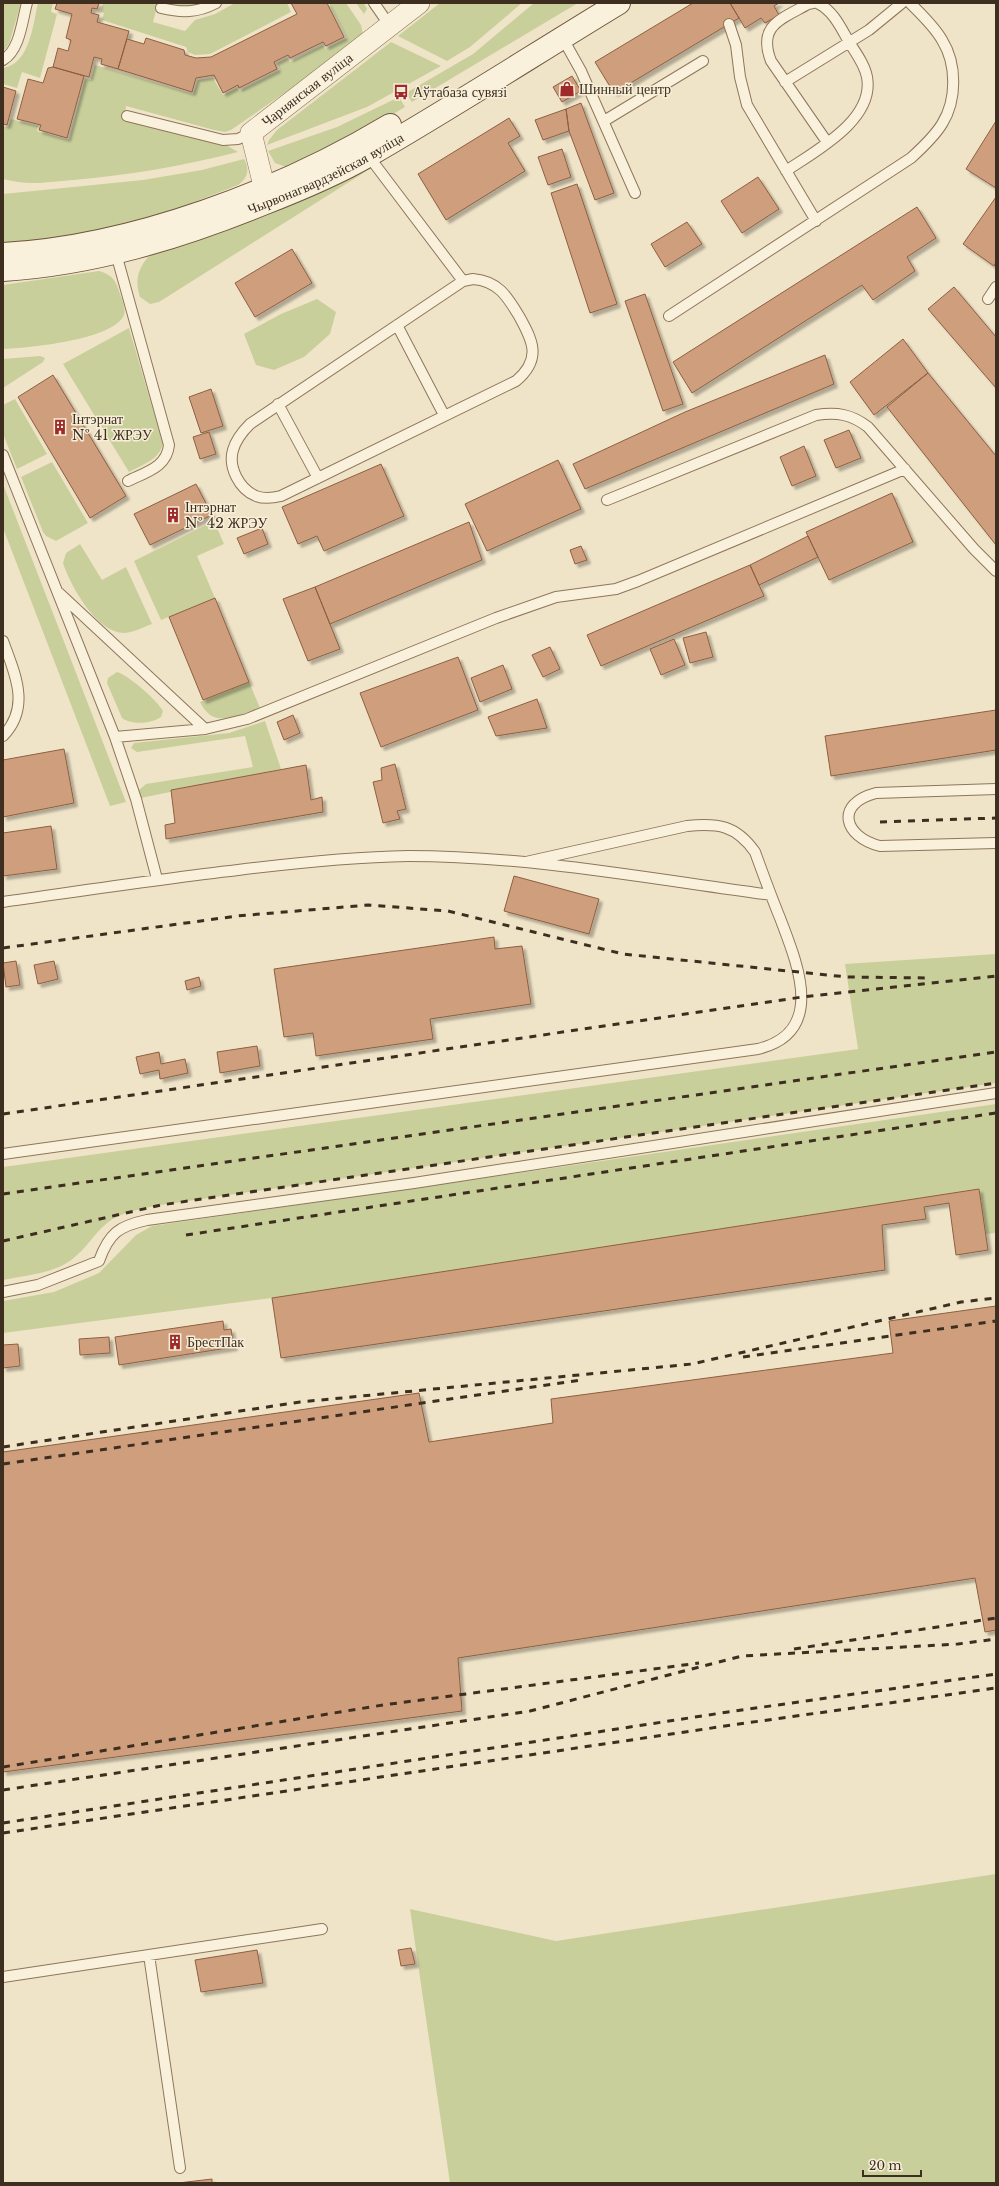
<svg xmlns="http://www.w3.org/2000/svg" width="999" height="2186" font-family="'Libre Baskerville',serif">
<defs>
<filter id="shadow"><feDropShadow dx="3.5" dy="3.5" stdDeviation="1" flood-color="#0004"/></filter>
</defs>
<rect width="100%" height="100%" fill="#f0e4c8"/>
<!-- green -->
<path fill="#c9cf9b" d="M3,3H21L9,44L3,52Z
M38,3H53L51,12L57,14L40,78L22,72L17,88L3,84V68C30,64 33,24 38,3Z
M103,3H158L153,22L185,31L195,20L215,14L235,3H287L291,12L210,54L195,55L188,52L186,47L102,20L104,13L101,12Z
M165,3H205C191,8 179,7 165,3Z
M329,3H346L361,25L363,34L357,43L231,130L225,132L214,130L126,106L125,119L226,145L238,152C183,166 129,175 73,180C47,182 28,186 3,179V126L8,127L11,119L38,126L37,131L69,140L85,79L91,80L95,65L193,94L198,80L213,78L223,95L237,88L239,91L280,70L277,63L287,58L290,62L323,45L325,49L347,38Z
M356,3H364L367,9L364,14Z
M440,3H522L470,47L447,61L398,36Z
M534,3H578L412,102L406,93L473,54Z
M391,42L441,66L367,107L267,145L269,140L277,130Z
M399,97L405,107L377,124L286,167L275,163L268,151L337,127Z
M244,159C250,169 248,178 238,185C199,200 161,216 120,226C82,235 42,240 3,243V194L143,180L202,170Z
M365,172L159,302L150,304L140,297C135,282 137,270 148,257Z
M99,271C113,275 116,281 120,294C122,300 126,308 124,315C114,340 27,348 3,349V285Z
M317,299L336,312L330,334L304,357L274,370L256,365L244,334L281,314Z
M129,328L163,444C158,461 143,464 129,472L63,364Z
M40,356L45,358L43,362L3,388V359Z
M15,399L47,454L17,469L3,434V405Z
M52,462L88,523L56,541L46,536L43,532L21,477Z
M3,484L126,802L110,806L3,528Z
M214,521L224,544L197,556L215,598L161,620L134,561Z
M80,544L102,580L126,567L152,624C143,627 133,633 123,633C96,632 70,585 63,563L66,553Z
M117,672C128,675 157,700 163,711L161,717C151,724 131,725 122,718L107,683L108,678Z
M249,682L260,708C236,715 213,730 200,702Z
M265,721L281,769L141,798L139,790L146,784L253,767L245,736L137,752L131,748L134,743L229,733Z
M996,954V1083L161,1205C143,1209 121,1211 106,1224C91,1237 83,1254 65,1264C47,1274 23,1276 3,1280V1167L858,1049L845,964Z
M996,1104V1233L986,1234L979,1189L272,1298L3,1333V1301L54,1292L99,1273L136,1235L152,1226Z
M996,1874V2183H450L410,1909L556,1941Z"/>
<!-- building -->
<path fill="#cf9f7d" stroke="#8d5f41" filter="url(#shadow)" d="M57,3H99L97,9L92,8L91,13L99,15L97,22L129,31L118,69L101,64L102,59L94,57L89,77L53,67L58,48L68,51L71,40L66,38L72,14L55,9Z
M291,3H327L344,37L326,46L323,42L290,58L288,55L274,62L277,69L239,88L238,85L223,93L214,75L196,78L192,92L118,69L127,39L144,44L146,38L184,50L185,55L196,58L211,57L297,14Z
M693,3H730L739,18L614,93L595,62Z
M730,3H779L774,6L779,15L765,23L761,18L745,28Z
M53,67L84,76L67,138L39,130L41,125L17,119L28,79L43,83L48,68Z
M572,76L581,91L562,102L553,87Z
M3,87L16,91L7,125L3,124Z
M581,103L614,193L595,200L569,131L566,109Z
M566,109L569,131L543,140L535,120Z
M509,118L520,136L508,143L525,171L446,220L418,174Z
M996,121V188L966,169Z
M562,149L571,177L548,185L538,157Z
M758,177L779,209L742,233L721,201Z
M577,184L617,304L590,313L551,193Z
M996,197V262L994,266L963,244Z
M917,207L936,238L907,257L915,271L873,300L862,285L692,393L673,362Z
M687,222L702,244L665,267L651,244Z
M292,249L312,283L255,317L235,283Z
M954,287L996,337V388L928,309Z
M645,294L683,404L663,411L625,301Z
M903,339L928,373L874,415L850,382Z
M825,355L834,384L585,489L573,464L685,412Z
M928,373L996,456V545L887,407Z
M53,375L126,496L90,518L18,397Z
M211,389L223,426L201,433L189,397Z
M849,430L861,458L836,468L824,440Z
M209,432L216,454L200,459L193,437Z
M804,446L816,476L792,486L780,457Z
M558,460L581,509L487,551L465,504Z
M381,464L404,516L324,551L317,536L298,544L282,507Z
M196,484L212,515L150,545L134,514Z
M892,493L913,542L829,580L806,532Z
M469,522L482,560L330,624L315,587Z
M262,528L268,544L244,554L237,538Z
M808,536L818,557L759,585L750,565Z
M581,546L587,560L575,564L570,550Z
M750,565L764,596L601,666L587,635Z
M315,587L340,649L308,661L283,599Z
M215,598L249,682L203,700L169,617Z
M706,632L713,657L690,663L683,638Z
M674,639L685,665L661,675L650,649Z
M550,647L560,669L543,677L532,655Z
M458,657L478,710L381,747L360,693Z
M503,665L512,689L480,702L471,678Z
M537,699L547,728L496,736L488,717Z
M996,710V750L831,776L825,736Z
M293,715L300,733L284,740L277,722Z
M64,749L74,803L3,817V760Z
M395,764L406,809L397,811L400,819L383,823L373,782L382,780L381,768Z
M306,765L311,800L322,797L323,812L166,839L165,825L175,823L171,790Z
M51,826L57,869L3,876V833Z
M514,876L599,899L589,934L504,911Z
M494,937L495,949L522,946L531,1004L430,1019L433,1039L316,1056L313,1033L284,1037L274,969Z
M16,961L20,985L6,987L3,963Z
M54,961L58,979L38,984L34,965Z
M199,977L201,986L187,990L185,981Z
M257,1046L260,1066L220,1073L217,1052Z
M159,1052L161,1064L185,1059L188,1073L160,1079L159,1070L140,1074L136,1057Z
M979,1189L988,1250L956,1255L949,1203L924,1207L926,1219L882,1225L885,1270L281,1358L272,1298Z
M996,1306V1630L985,1632L975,1578L458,1658L462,1711L3,1772V1452L419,1393L429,1442L553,1423L551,1399L893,1353L889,1321Z
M223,1321L224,1330L231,1329L234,1347L119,1365L115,1337Z
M109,1337L110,1353L80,1355L79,1339Z
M18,1344L20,1366L3,1368V1345Z
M411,1948L415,1964L401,1966L398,1950Z
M257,1950L263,1983L201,1992L195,1960Z
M212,2179V2183H178Z"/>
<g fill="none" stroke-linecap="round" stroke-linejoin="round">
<defs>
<path id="lane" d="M374,3L390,26
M813,3L808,4C782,19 757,25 771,61L827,142
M161,8C182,13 197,13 216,3
M729,24L736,45L740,77L747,105L816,221
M562,37L581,71L635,193
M3,60C20,50 22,21 27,3
M785,82L869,30L902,3
M127,116L223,140L238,139L251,133
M604,121L703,61
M367,154L463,281
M786,171C815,151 875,120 867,77C865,65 856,53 849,42C841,28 833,10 817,3
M115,250L169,445C167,467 146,472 128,481
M473,279C498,281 507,296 519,316C533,341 542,359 516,381L281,496C273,498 264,499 256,496C239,489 228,467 233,450C236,439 243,431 250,424L463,281Z
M988,299L996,287
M669,316L911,158C922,148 934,137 942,124C957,100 957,64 942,40C934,26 921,14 910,3
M397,325L444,415
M278,404L318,478
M3,455L115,737L136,799L157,879
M607,500L816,415C837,412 851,414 868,427L974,549L996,571
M59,593L205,729
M3,641C15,674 31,707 3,736
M115,737L205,729L247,719L496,618L556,597L616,589L638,581L905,469
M996,789L876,793C834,804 844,837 880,846L996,843
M3,902C81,891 159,879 238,870C294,863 351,857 408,856C530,856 651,879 771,895
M3,1154L758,1049C827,1032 797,963 780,918C771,896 763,874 755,852C736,825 718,823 687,826L526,862
M3,1292L38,1285L99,1261C109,1233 119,1226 147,1220L414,1183L996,1093
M149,1955L180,2168
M3,1977L322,1929"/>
<g id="street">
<path id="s1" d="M268,202L251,133L419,3"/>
</g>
<g id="secondary">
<path d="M3,254C132,247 280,191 390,125"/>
<path id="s2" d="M3,270C94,264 179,238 263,204C299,190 335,175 368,156C453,107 535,54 619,3"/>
</g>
</defs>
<!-- lane casing -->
<use href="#lane" stroke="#8d765c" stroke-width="12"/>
<!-- street casing -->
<use href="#street" stroke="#8d765c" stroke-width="22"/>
<!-- secondary casing -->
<use href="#secondary" stroke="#6f573f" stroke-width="24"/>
<!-- lane -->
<use href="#lane" stroke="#faf1dc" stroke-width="10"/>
<!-- street -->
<use href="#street" stroke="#faf1dc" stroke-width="21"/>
<!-- secondary -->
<use href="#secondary" stroke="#faf1dc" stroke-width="22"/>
<!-- rail -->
<path stroke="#3d2e20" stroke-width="3" stroke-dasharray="7 7" stroke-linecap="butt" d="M880,822L996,818
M3,948L237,916L368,905L448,911L623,954L847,977L929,978
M3,1114L802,997L996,976
M3,1194L996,1052
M186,1235L996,1113
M3,1241L161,1205L996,1083
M743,1357L996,1321
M3,1447L300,1402L692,1364L961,1302L996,1298
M3,1464L581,1380
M794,1649L996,1618
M3,1767L383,1705L699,1663
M3,1790L530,1711L742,1656L958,1644L996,1639
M3,1823L728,1712L996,1674
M3,1833L732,1725L996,1688"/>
</g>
<!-- icons -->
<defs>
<symbol id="shop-bare" viewBox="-9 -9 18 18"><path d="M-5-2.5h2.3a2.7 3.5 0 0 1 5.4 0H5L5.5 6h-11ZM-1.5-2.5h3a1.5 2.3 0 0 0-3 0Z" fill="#9e2a2b" stroke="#f7eed8" stroke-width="2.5" paint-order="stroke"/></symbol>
<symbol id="bus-bare" viewBox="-9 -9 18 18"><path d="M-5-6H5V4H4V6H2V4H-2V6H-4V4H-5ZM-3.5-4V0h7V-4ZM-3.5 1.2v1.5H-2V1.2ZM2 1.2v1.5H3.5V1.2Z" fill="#9e2a2b" stroke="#f7eed8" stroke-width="2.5" paint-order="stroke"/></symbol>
<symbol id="building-bare" viewBox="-9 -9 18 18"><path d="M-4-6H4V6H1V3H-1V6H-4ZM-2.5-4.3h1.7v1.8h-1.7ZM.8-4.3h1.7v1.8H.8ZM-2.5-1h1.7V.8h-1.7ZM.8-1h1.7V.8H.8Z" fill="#9e2a2b" stroke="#f7eed8" stroke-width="2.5" paint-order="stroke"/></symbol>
</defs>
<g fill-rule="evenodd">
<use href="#shop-bare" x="556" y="78" width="22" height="22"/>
<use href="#bus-bare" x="390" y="81" width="22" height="22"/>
<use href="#building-bare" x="49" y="416" width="22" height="22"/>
<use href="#building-bare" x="162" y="504" width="22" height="22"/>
<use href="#building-bare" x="164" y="1331" width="22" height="22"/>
</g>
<g text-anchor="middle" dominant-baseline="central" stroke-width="3" stroke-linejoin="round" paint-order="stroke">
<!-- poi labels -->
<g font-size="14" fill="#3d2e20" stroke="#f7eed8" text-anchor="start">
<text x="579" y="89">Шинный центр</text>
<text x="413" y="92">Аўтабаза сувязі</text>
<text x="72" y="419">Інтэрнат<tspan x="72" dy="16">№ 41 ЖРЭУ</tspan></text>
<text x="185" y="507">Інтэрнат<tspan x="185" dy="16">№ 42 ЖРЭУ</tspan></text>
<text x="187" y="1342">БрестПак</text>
</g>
<!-- street labels -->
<g font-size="14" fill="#3d2e20" stroke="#f7eed8">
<text stroke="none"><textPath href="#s1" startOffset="142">Чарнянская вуліца</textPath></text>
<text stroke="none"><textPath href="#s2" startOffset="339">Чырвонагвардзейская вуліца</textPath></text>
</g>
</g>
<!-- border -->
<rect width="999" height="2186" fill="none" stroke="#3d2e20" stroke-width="8"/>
<!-- scale -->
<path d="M863 2170v6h58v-6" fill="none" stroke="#3d2e20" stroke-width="2"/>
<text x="869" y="2170" font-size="12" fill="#3d2e20" stroke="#f7eed8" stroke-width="3" paint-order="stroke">20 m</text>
</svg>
